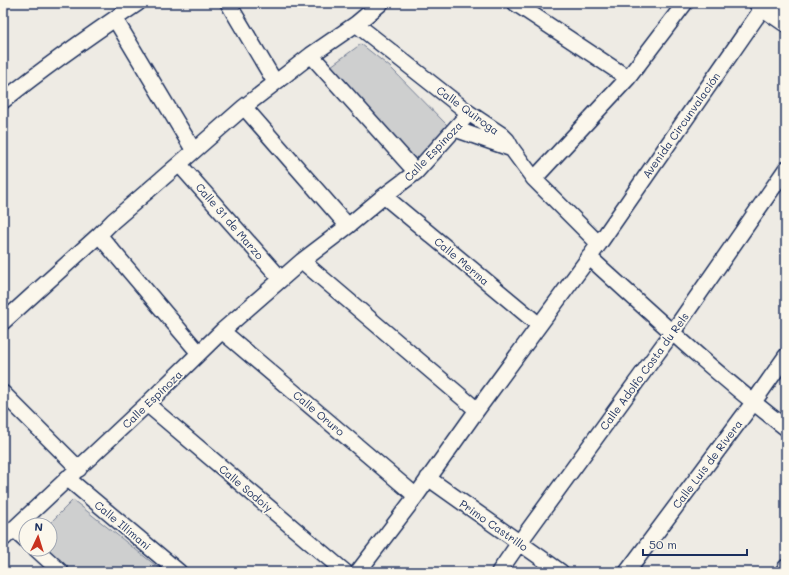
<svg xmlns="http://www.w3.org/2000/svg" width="789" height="575" font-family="Mali,sans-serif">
<rect width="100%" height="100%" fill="#eeebe4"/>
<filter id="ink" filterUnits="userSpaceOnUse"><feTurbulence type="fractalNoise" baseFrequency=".025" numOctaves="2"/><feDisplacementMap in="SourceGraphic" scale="8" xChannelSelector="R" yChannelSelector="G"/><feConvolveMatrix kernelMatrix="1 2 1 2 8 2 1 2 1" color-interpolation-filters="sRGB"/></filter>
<g filter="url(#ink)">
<!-- green -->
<path fill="#cecfcf" stroke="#747f96" d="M361,44L390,67L448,126L415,162L331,66Z
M73,500L164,572H72L46,549H50V525H48Z"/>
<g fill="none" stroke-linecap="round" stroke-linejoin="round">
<defs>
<path id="street" d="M228,3L275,82
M515,3L628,78
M115,19L194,151
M356,24L469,113L502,135L507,140L512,149L534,179L599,244
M311,55L416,172
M3,101C46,66 92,34 138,3
M244,107L348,226
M455,129L512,149
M179,164L281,279
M534,179L628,78L685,3
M384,196L539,325
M99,235L199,353
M589,257C654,316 717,375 786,428
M302,261L477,410
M3,322L99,235L113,221L179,164L244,107L311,55L356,24L381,3
M222,331L416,496
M3,393L79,469
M147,404L345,572
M67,478L179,572
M428,478L561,572
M14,529L26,540
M3,539L147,404L222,331L302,261L348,226L384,196L416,172L469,113
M36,549L61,572
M358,572L416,496L477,410L599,244L764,6
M499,572L519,543L672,333L786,169
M627,572L753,403L786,356
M783,572L786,567"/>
<path id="secondary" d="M760,3L786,21"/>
</defs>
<!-- street casing -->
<use href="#street" stroke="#1b2f5e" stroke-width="18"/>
<!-- secondary casing -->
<use href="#secondary" stroke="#1b2f5e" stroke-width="24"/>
<!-- street -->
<use href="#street" stroke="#fbf7ec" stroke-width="15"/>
<!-- secondary -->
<use href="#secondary" stroke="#fbf7ec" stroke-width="21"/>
</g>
</g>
<g text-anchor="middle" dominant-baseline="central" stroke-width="3.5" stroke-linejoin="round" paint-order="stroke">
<!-- street labels -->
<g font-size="11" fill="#1b2f5e" stroke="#fbf7ec">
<text transform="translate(468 110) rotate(36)">Calle Quiroga</text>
<text transform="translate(681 125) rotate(-55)">Avenida Circunvalación</text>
<text transform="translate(433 151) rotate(-46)">Calle Espinoza</text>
<text transform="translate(230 221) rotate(49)">Calle 31 de Marzo</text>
<text transform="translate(462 261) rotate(40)">Calle Merma</text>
<text transform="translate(644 371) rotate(-54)">Calle Adolfo Costa du Rels</text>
<text transform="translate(152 399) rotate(-44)">Calle Espinoza</text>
<text transform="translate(319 413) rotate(40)">Calle Oruro</text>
<text transform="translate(707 464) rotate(-53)">Calle Luis de Rivera</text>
<text transform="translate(246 488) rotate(40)">Calle Sodoiy</text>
<text transform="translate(123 525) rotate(40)">Calle Illimani</text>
<text transform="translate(494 525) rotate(35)">Primo Castrillo</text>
</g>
</g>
<!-- margin -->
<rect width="789" height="575" fill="none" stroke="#fbf7ec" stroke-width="16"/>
<rect x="8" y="8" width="773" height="559" fill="none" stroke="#1b2f5e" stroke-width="1.5" filter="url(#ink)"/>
<!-- north arrow -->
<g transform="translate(38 537) rotate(4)"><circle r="19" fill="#fbf7ec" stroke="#a1a7b3"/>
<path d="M0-3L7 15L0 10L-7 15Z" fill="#c8321e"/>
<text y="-6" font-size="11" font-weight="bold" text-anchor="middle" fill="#1b2f5e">N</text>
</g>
<!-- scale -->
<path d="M643 549v6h104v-6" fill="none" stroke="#1b2f5e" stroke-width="2"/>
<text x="649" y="549" font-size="12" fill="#1b2f5e" stroke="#fbf7ec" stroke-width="3" paint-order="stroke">50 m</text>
</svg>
